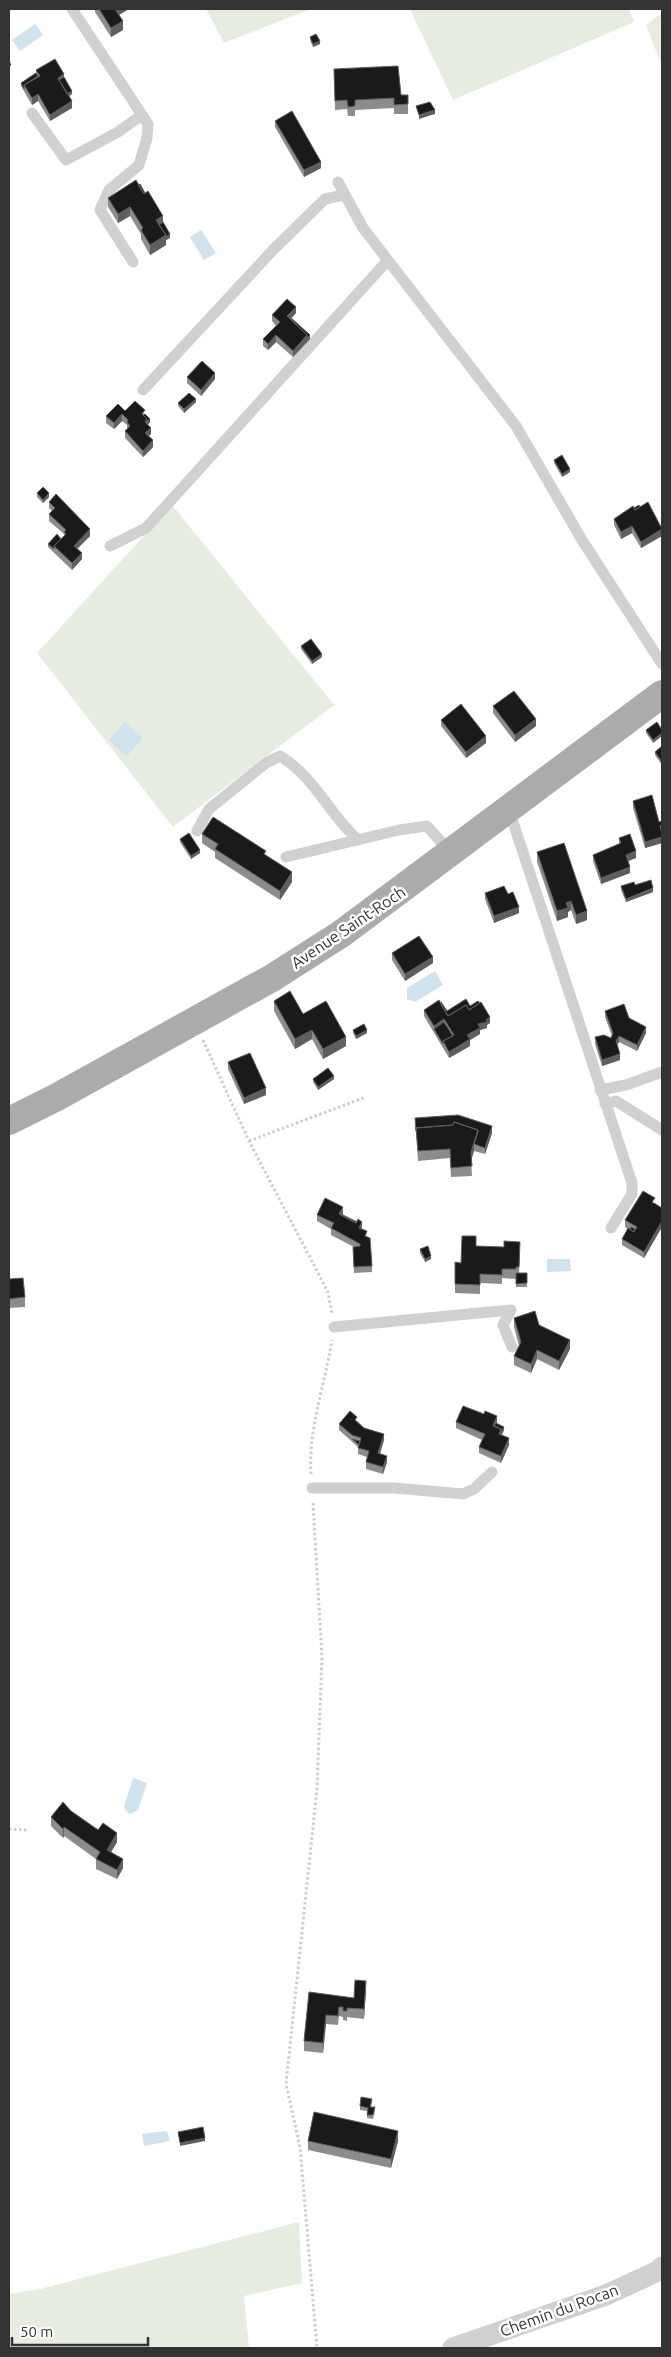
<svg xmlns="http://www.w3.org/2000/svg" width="671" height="2357" font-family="Ubuntu,sans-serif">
<rect width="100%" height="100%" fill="#fff"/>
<!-- green -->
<path fill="#e6ecdf" d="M206,9H311L224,43Z
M410,9H629L634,22L453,100Z
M662,13V66L646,25Z
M172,505L334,705L173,827L37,653Z
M299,2222L302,2283L244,2296L249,2348H9V2294L40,2289Z"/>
<!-- water -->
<path fill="#cfe2ee" d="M35,24L43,35L20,51L12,40Z
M201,230L216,253L204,260L190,237Z
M125,722L143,738L127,756L109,740Z
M435,971L443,985L415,1002L407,999V988Z
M547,1259H570L571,1271L547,1272Z
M133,1778L147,1783L138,1810L130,1814L126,1811L124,1806Z
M167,2131L170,2141L144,2146L142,2134Z"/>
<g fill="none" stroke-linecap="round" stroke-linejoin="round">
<!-- path -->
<path stroke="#cdcdcd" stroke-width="3" stroke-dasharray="2.5 2.5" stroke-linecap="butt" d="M203,1040L249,1141L328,1292L332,1314
M249,1141L366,1097
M311,1474C308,1429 325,1384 332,1340
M313,1503L322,1657L317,1789L286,2084L300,2147L317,2348
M9,1829L28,1830"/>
<!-- service -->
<path stroke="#d0d0d0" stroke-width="11" d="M72,9L148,124L147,138L139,165L109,190L100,210L133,262
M32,113L66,160L118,132L142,115
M338,182L363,228L516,426L582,540L662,664
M143,390L273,250L325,199L344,195
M110,546L146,528L388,260
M509,810L632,1183V1194L611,1228
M197,831L209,809L266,763L280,756C314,776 329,814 358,840
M286,857L399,830L427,826L450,852
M600,1090L626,1085L662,1072
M605,1104L616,1101L662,1130
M334,1327L511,1310L503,1325L512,1347
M312,1488H395L463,1494L474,1489L492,1472"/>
<!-- minor -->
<path stroke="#d0d0d0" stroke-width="21" d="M453,2348L606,2295L658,2271L662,2267"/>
<!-- primary -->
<path stroke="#ababab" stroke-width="28" d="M9,1121L57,1097L272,978L341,934L662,694"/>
</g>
<!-- wall -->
<path fill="#8c8c8c" d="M95,9H129L119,15L123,30L111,37L95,12Z
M310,37L320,44L313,47L310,40Z
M334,69L401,95H408V114H394V108L355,110V116H348L347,109L335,110Z
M36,70L64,77L72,94L69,96L72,108L50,121L38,101L32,105L21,86V83L36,73Z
M275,121L321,168L304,177L275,127Z
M108,198L163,222L170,238L166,240V245L150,255L141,239V234L130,216L118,223L108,207Z
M296,313L291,318L310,339L293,357L276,342L268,350L263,346V339L276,326L272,321V315Z
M187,377L215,379L201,396L187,383Z
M196,402L184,413L178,406V403Z
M125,411L145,414L150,422L148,425L151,434L149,436L153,447L143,457L125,438V431L127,429V425L122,421L114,429L106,423V416Z
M554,460L570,472L562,477L554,463Z
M37,493L49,497L43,503L37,497Z
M49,502L90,536L77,549L82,559L72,570L48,547V544L61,539L64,536V534L49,521V514L52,511L49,508Z
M640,507L662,529V536L641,548L632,533L621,539L614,525V519L634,508Z
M301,646L322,657L312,664L301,649Z
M493,706L536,726L515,742L493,713Z
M441,720L486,743L466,758L441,726Z
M657,722L653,743L646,733V730Z
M662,746V765L655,755V752Z
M633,801L662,833V843L645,848L633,808Z
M202,834L266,856L292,882L280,900L215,858V852L202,843Z
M619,838L636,858L628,861L630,873L601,884L593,861V855L619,844Z
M180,839L200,853L191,859L180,842Z
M537,852L587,920L576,924L571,910L568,912V917L557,921L537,862Z
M635,885L653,892L626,902L621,890V886Z
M485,893L508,894L519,913L494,923L485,899Z
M392,953L433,963L405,981L392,960Z
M274,1001L346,1046L323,1059L312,1039L295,1049L274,1011Z
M470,1006L490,1023L487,1025V1028L480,1030V1034L470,1040V1046L449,1058L424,1016V1010L447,1011Z
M605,1011L629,1018L646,1033L637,1051L619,1042L617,1045L620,1060L602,1066L595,1044V1037L611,1038L612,1036L605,1017Z
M353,1030L367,1033L356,1039L353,1033Z
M228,1062L266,1095L244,1104L228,1069Z
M313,1079H334L318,1090L313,1082Z
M415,1118L492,1133L485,1154L474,1151L471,1159L472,1176L451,1177L450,1158L418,1161Z
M655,1203L662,1208V1227L644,1258L622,1245V1239L628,1229L625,1227V1220Z
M343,1214L342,1215L362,1228V1229L367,1237L372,1266V1272L354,1273L353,1253L354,1247L331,1235V1229L317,1221V1215Z
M476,1246L520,1251L519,1273H527V1287H516V1278V1279L502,1278V1284L480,1283V1294L455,1293V1284Z
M420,1249L431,1259L425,1262L420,1253Z
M9,1279L25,1297V1307L9,1308Z
M514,1318L539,1325L570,1349L559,1370L537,1359L531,1373L514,1365V1356L519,1346L514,1327Z
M357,1421L364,1428L384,1440L380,1454L387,1462L383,1474L366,1469V1462L367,1457L358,1454V1447L339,1430V1424Z
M456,1422L497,1423L504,1430L502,1435L509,1445L501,1463L479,1453V1447L482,1440L456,1428Z
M71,1811L117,1842L111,1852L123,1868L117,1879L96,1869V1859L64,1836L63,1838L51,1826V1817Z
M366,1990L364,2019L347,2017V2021L343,2020V2017L339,2016L338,2025L326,2024L323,2053L304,2051V2041L309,1992L354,1998Z
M372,2102L371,2107L375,2111L373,2119L367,2118V2111L360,2110V2106Z
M308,2141H398L391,2168L308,2150Z"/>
<!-- shaded-wall -->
<path fill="#5f5f5f" d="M115,9H129L115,17Z
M123,21V30L111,37V28Z
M320,41V44L313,47V44Z
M64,74V80L59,83L58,78Z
M72,91V94L66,98V94Z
M38,94V101L32,105V98Z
M72,101V108L50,121V115Z
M435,110V114L419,119V115Z
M321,162V168L304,177V170Z
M130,207V216L118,223V214Z
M163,216V226L158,229L156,220Z
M170,234V238L166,240V245L150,255V245L166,235Z
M296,307V313L289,321L287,316Z
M276,335V342L268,350V344Z
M307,335H310V339L293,357V351Z
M215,373V379L201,396V390Z
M196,399V402L184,413V409Z
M122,414V421L114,429V423Z
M147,419H150V422L145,429V422Z
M151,428V434L145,439V433Z
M153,440V447L143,457V451Z
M570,469V472L562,477V474Z
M49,493V497L43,503V500Z
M632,526V533L621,539V532Z
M90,529V536L74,552V546Z
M662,529V536L641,548V542Z
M82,553V559L72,570V563Z
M322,654V657L312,664V661Z
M536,719V726L515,742V735Z
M662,733V736L653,743V740Z
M486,736V743L466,758V752Z
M662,837V843L645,848V842Z
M200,850V853L191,859V856Z
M636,851V858L626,862V855Z
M630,867V873L601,884V878Z
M292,872V882L280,900V891Z
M653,888V892L626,902V899Z
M571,901V910L568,912V917L557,921V911L566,903Z
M519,907V913L494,923V916Z
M587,911V920L576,924V915Z
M433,957V963L405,981V974Z
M490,1017V1023L487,1025V1028L480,1030V1034L470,1040V1046L449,1058V1052L478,1024Z
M444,1019V1025L434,1029V1032V1026Z
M646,1027V1033L637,1051V1045Z
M312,1030V1039L295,1049V1039Z
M367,1030V1033L356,1039V1036Z
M619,1036V1042L616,1047V1041Z
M346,1037V1046L323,1059V1049Z
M620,1054V1060L602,1066V1060Z
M334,1076V1079L318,1090V1087Z
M266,1088V1095L244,1104V1098Z
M492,1126V1133L485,1154V1148Z
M478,1130V1139L474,1144V1151L471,1161V1152Z
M343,1207V1214L341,1218L339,1214Z
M662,1221V1227L644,1258V1252Z
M362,1222V1228L359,1234V1228Z
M431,1256V1259L425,1262V1259Z
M570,1340V1349L559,1370V1361Z
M537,1350V1359L531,1373V1364Z
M497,1416V1423L494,1429L493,1426Z
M504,1427V1430L499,1440V1434Z
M384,1434V1440L378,1459V1453Z
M509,1438V1445L501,1463V1456Z
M387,1456V1462L383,1474V1467Z
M64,1827V1836L63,1838V1829Z
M117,1833V1842L107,1859V1850Z
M123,1859V1868L117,1879V1870Z
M366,1981V1990L364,2019V2009Z
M326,2015V2024L323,2053V2043Z
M398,2131V2141L391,2168V2159Z
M205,2138V2141L180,2146V2143Z"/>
<!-- building -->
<path fill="#1a1a1a" stroke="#5f5f5f" d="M99,9H115L123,21L111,28Z
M316,34L320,41L313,44L310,37Z
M55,59L64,74L58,78L72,101L50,115L38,94L32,98L24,85L40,76L36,70Z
M9,61L11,65L9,67Z
M398,66L401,95H408V104L394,105V98L355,100V106L348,107L347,100L335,101L334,69Z
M36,73L38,76L24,85V89L21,83Z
M64,77L72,91L67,94L59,80Z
M430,102L435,110L419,115L416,106Z
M292,111L321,162L304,170L275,121Z
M136,180L144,194L148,191L163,216L156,220L166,235L150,245L141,230L143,228L130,207L118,214L108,198Z
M140,184L145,193L144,194L138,185Z
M163,222L170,234L166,237V235L159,225Z
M287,299L296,307L287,316L307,335L293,351L276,335L268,344L263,339L280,322L272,315Z
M289,317H290L310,335L307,338V335Z
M202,361L215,373L201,390L187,377Z
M189,393L196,399L184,409L178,403Z
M135,401L145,410L142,414L147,419L145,422L151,428L145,433L153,440L143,451L125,431L130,426L127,422L128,420L122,414L114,423L106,416L118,404L125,411Z
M145,414L150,419L147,422V419L143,415Z
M562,455L570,469L562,474L554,460Z
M43,487L49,493L43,500L37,493Z
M56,494L90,529L74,546L82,553L72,563L54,546L66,534L64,532L66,530L49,514L55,508L49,502Z
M648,502L662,529L641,542L632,526L621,532L614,519L633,506L635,510Z
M639,505L640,507L635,510L634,508Z
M57,534L61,539L54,546V549L48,544Z
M311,639L322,654L312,661L301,646Z
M514,691L536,719L515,735L493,706Z
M461,704L486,736L466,752L441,720Z
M657,722L662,730V733L653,740L646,730Z
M662,746V762L655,752Z
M652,795L659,822L662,821V825L660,826L662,833V837L645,842L633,801Z
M213,817L266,851L264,854L292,872L280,891L215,849L218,844L202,834Z
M189,833L200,850L191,856L180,839Z
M630,834L636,851L626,855L630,867L601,878L593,855L621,843L619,838Z
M564,843L587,911L576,915L571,901L566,903L568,908L557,911L537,852Z
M651,880L653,888L626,899L621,886L634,882L635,885Z
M504,886L508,894L513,892L519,907L494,916L485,893Z
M419,936L433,957L405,974L392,953Z
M290,991L303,1014L326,1001L346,1037L323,1049L312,1030L295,1039L274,1001Z
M466,999L470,1006L478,1001L480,1003L469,1010L466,1005L448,1016L440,1003L441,1002L447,1011Z
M439,1000L448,1016L466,1005L469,1010L481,1002L490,1017L486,1020L487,1022L478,1024L480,1028L467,1035L470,1039L449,1052L443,1041L454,1035L444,1019L434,1026L424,1010Z
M624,1004L629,1018L646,1027L637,1045L619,1036L616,1041L620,1054L602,1060L595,1037L604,1035L611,1038L613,1033L605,1011Z
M444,1022L453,1036L443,1041V1044L434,1029Z
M364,1024L367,1030L356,1036L353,1030Z
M250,1053L266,1088L244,1098L228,1062Z
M328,1068L334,1076L318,1087L313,1079Z
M458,1115L492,1126L485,1148L474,1144L478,1132V1130L454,1122L453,1125L416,1128V1131L415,1118Z
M454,1122L478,1130L471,1152L472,1166L451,1168L450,1149L418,1151L416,1128L453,1125Z
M643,1191L655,1198L652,1202L662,1208V1221L644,1252L622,1239L628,1228L634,1232L637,1227L625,1220Z
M325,1198L343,1207L339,1214L356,1223L358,1219L362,1222L359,1228L367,1231L365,1236L370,1238L372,1266L354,1267L353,1247L360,1246V1244L331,1228L334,1223L317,1215Z
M341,1214L357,1222L356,1223L341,1215Z
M631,1227L635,1229L634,1232L630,1229Z
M462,1236H476V1246L504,1247V1241L520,1242L519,1267H516V1269H502V1275L480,1274V1285L455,1284V1262L461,1263Z
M428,1246L431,1256L425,1259L420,1249Z
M516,1273H527V1283L516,1284Z
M23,1278L25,1297L9,1299V1279Z
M535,1311L539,1325L570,1340L559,1361L537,1350L531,1364L514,1356L521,1342L514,1318Z
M463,1406L484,1414L485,1411L497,1416L493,1426L501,1429L499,1434L509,1438L501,1456L479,1447L485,1434L456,1422Z
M350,1411L357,1417L355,1420L364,1428L384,1434L378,1453L387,1456L383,1467L366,1462L369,1451L358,1448L361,1438L352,1435L339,1424Z
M496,1423L504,1427L501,1432V1429L494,1426Z
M352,1439L360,1441L359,1445Z
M63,1802L71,1811L98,1830L103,1823L117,1833L107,1850L123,1859L117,1870L96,1859L100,1852L64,1827L63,1829L51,1817Z
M355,1980L366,1981L364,2009L347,2008V2011H343V2007H339L338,2016L326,2015L323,2043L304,2041L309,1992L354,1998Z
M361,2097L372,2099L370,2107H375L373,2115H367L368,2108L360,2106Z
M314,2112L398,2131L391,2159L308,2141Z
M203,2127L205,2138L180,2143L178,2132Z"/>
<g text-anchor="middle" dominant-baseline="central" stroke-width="5" stroke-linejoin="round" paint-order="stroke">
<!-- street labels -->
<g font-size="16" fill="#333" stroke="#fff">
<text transform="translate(348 927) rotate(-34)">Avenue Saint-Roch</text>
<text transform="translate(559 2310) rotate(-20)">Chemin du Rocan</text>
</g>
</g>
<!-- border -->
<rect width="671" height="2357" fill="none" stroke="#333333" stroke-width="20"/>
<!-- scale -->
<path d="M12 2337v8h136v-8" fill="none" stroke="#333333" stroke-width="2.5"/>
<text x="20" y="2337" font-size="15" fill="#333333" stroke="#ffffff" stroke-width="4" paint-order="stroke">50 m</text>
</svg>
